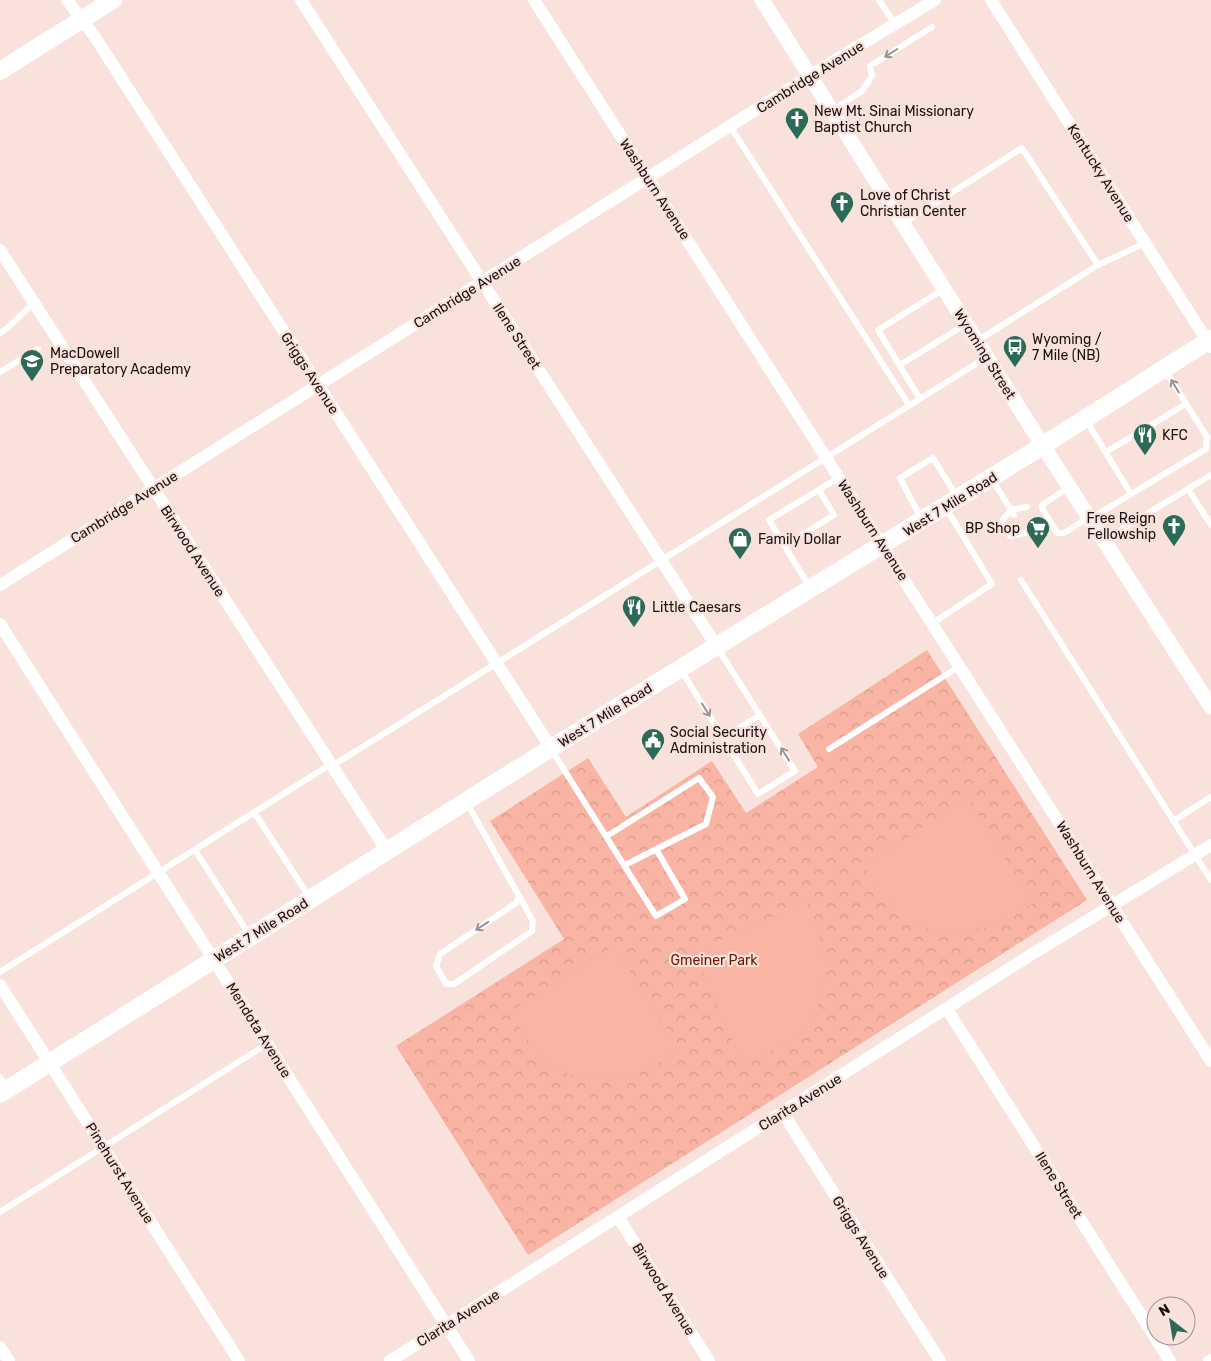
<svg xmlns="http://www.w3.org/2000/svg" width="1211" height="1361" viewBox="0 0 1211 1361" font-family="Rubik,sans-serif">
  <defs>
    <pattern id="park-crowns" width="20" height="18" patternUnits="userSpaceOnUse" patternTransform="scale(1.25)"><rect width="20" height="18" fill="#f9b4a3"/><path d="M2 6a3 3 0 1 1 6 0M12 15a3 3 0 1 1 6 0" fill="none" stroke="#d59a8b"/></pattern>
  </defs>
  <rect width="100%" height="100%" fill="#fae2dc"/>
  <path fill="url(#park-crowns)" d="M927 650 1087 900 528 1255 396 1046 564 939 490 821 588 758 626 817 712 761 746 813 818 767 798 734Z"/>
  <path fill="#f9b4a3" d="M968 799 1033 903 1006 920 971 931 938 932 905 920 882 894 863 865Z
    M807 902C823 939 834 977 813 1015 810 1020 807 1027 803 1031 786 1046 764 1055 743 1064L694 951Z
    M614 946 680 1050C645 1071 610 1089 569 1074 564 1072 556 1070 552 1067 534 1052 522 1031 509 1012Z"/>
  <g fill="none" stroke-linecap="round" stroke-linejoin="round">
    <path stroke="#fff" stroke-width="6" d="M879 0 895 24
      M833 110 862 91 872 76 870 66 932 27
      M730 126 909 405
      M904 223 1022 148 1098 265 977 341
      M1098 265 1145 243
      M0 333C13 325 22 313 34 303
      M900 365 966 324
      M0 372 38 349
      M920 399 878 330 944 289
      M1086 420 1131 494 1090 519
      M1106 452 1186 404
      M992 479 1014 515
      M1069 487 1042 505V508L1057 533H1064L1089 517
      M1188 489 1211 525
      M1131 494 1206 449 1207 437 1165 370
      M922 520 900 478 933 458 957 497
      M1001 522 1011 510 1027 507
      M1010 536 1025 533 1048 518
      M1104 540 1211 475
      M784 546 834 515 819 490
      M1021 580 1211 880
      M810 588 769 520 840 477
      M933 623 992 584 946 508
      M681 670 758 794 795 771 717 647
      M723 738 760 715
      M551 749 656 916 685 899 656 849
      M829 749 960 666
      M332 766 987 357
      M467 803 533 921 532 931 454 984H446L436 966 440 954 516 903 519 896
      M254 812 310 898
      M1173 821 1211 797
      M607 836 699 778 713 797 706 824 625 865
      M195 850 250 936
      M0 972 331 764
      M0 1077 8 1088
      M0 1212 267 1044"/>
    <path stroke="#fff" stroke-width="12" d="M67 0 95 37 551 748
      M301 0 717 647
      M534 0 1211 1061
      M991 0 1211 347
      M0 250 387 851
      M0 585 827 65 935 0
      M0 624 469 1361
      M0 985 239 1361
      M947 1009 1170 1361
      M783 1113 940 1361
      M618 1217 709 1361
      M0 1347 9 1361
      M390 1361 1029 956 1211 845
      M1209 1361 1211 1360"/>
    <path stroke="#fff" stroke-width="15" d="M762 0 1043 446 1211 707"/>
    <path stroke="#fff" stroke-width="18" d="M0 71 113 0
      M0 1094 551 748 1023 458 1211 339"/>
  </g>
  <defs><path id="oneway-shaft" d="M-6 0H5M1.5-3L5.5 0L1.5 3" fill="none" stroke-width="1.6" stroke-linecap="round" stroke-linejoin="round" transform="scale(1.25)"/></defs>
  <g stroke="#989493">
    <use href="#oneway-shaft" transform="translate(891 53) rotate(148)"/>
    <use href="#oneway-shaft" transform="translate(1175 386) rotate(-121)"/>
    <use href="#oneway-shaft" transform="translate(706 710) rotate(58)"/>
    <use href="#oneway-shaft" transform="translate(785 754) rotate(-122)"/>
    <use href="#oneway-shaft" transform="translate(482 926) rotate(146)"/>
  </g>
  <defs>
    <g id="church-pin" transform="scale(1.25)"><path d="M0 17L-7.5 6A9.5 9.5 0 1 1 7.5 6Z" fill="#2a6a57" stroke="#fae2dc"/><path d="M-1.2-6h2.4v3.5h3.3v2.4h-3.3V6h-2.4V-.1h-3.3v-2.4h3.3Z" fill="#fff"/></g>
    <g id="bus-pin" transform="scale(1.25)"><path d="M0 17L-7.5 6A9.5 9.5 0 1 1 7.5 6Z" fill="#2a6a57" stroke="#fae2dc"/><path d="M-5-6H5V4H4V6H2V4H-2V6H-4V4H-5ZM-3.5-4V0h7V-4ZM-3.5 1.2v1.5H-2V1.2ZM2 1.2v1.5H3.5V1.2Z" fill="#fff"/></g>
    <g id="school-pin" transform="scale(1.25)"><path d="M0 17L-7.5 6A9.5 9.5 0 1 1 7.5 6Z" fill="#2a6a57" stroke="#fae2dc"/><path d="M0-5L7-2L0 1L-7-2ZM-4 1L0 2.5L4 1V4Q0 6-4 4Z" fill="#fff"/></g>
    <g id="restaurant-pin" transform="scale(1.25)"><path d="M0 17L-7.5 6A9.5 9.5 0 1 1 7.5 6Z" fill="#2a6a57" stroke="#fae2dc"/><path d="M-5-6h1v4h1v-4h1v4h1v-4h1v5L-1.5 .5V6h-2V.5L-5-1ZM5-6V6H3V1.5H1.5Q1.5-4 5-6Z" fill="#fff"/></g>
    <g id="supermarket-pin" transform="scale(1.25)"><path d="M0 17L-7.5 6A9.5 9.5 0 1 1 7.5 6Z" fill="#2a6a57" stroke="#fae2dc"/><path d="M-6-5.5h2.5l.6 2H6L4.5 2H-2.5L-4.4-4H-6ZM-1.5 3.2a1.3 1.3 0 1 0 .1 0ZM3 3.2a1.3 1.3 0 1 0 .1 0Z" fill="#fff"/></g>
    <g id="shop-pin" transform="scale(1.25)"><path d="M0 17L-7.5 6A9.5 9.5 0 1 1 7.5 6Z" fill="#2a6a57" stroke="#fae2dc"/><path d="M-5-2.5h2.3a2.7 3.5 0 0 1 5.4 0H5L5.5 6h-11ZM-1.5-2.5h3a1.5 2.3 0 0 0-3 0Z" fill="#fff"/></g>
    <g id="civic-pin" transform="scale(1.25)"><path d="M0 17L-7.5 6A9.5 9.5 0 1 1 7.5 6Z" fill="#2a6a57" stroke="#fae2dc"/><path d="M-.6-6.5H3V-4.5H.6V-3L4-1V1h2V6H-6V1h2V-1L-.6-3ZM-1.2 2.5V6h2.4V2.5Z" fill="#fff"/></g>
  </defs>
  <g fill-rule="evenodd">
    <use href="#church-pin" x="797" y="119"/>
    <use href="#church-pin" x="842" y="203"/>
    <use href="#bus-pin" x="1015" y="347"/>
    <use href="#school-pin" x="32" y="361"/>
    <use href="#restaurant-pin" x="1145" y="435"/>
    <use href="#church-pin" x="1174" y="526"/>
    <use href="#supermarket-pin" x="1038" y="528"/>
    <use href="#shop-pin" x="740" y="539"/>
    <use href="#restaurant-pin" x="634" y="607"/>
    <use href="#civic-pin" x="653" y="740"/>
  </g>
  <g text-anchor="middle" stroke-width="4.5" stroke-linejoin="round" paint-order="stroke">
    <g font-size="14" fill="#19110f" stroke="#fae2dc">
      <text transform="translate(810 77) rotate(-32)" y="5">Cambridge Avenue</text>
      <text transform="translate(1101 173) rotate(58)" y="5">Kentucky Avenue</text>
      <text transform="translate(655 189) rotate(57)" y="5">Washburn Avenue</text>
      <text transform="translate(467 292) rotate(-32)" y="5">Cambridge Avenue</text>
      <text transform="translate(517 336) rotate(57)" y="5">Ilene Street</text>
      <text transform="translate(985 354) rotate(58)" y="5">Wyoming Street</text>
      <text transform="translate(310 373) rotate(57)" y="5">Griggs Avenue</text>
      <text transform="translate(950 504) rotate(-32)" y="5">West 7 Mile Road</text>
      <text transform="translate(124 507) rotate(-32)" y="5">Cambridge Avenue</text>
      <text transform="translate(873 530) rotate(57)" y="5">Washburn Avenue</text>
      <text transform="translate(193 551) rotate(57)" y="5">Birwood Avenue</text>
      <text transform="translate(605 715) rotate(-32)" y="5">West 7 Mile Road</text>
      <text transform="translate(1091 872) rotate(58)" y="5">Washburn Avenue</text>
      <text transform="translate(261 930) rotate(-32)" y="5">West 7 Mile Road</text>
      <text transform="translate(259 1030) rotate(58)" y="5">Mendota Avenue</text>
      <text transform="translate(800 1102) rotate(-32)" y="5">Clarita Avenue</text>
      <text transform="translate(120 1173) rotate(58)" y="5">Pinehurst Avenue</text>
      <text transform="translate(1059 1185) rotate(58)" y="5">Ilene Street</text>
      <text transform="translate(861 1237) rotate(58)" y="5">Griggs Avenue</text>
      <text transform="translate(664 1289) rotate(58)" y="5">Birwood Avenue</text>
      <text transform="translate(458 1318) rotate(-32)" y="5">Clarita Avenue</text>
    </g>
    <g font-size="14" fill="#19110f" stroke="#fae2dc" text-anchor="start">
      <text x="814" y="116">New Mt. Sinai Missionary<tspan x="814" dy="16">Baptist Church</tspan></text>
      <text x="860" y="200">Love of Christ<tspan x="860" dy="16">Christian Center</tspan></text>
      <text x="1032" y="344">Wyoming /<tspan x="1032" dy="16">7 Mile (NB)</tspan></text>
      <text x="50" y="358">MacDowell<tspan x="50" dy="16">Preparatory Academy</tspan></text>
      <text x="1162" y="440">KFC</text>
      <text x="1156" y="523" text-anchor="end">Free Reign<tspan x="1156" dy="16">Fellowship</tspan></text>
      <text x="1020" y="533" text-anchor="end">BP Shop</text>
      <text x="758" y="544">Family Dollar</text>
      <text x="652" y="612">Little Caesars</text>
      <text x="670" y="737">Social Security<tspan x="670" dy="16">Administration</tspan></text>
    </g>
    <g font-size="14" fill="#6f1500" stroke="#fae2dc">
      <text x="714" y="965">Gmeiner Park</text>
    </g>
  </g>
  <g transform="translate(1171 1321) rotate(329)"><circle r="24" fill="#fae2dc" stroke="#a08e8a"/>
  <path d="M0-4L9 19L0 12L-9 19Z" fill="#2a6a57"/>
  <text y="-8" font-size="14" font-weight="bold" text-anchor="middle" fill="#19110f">N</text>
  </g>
</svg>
